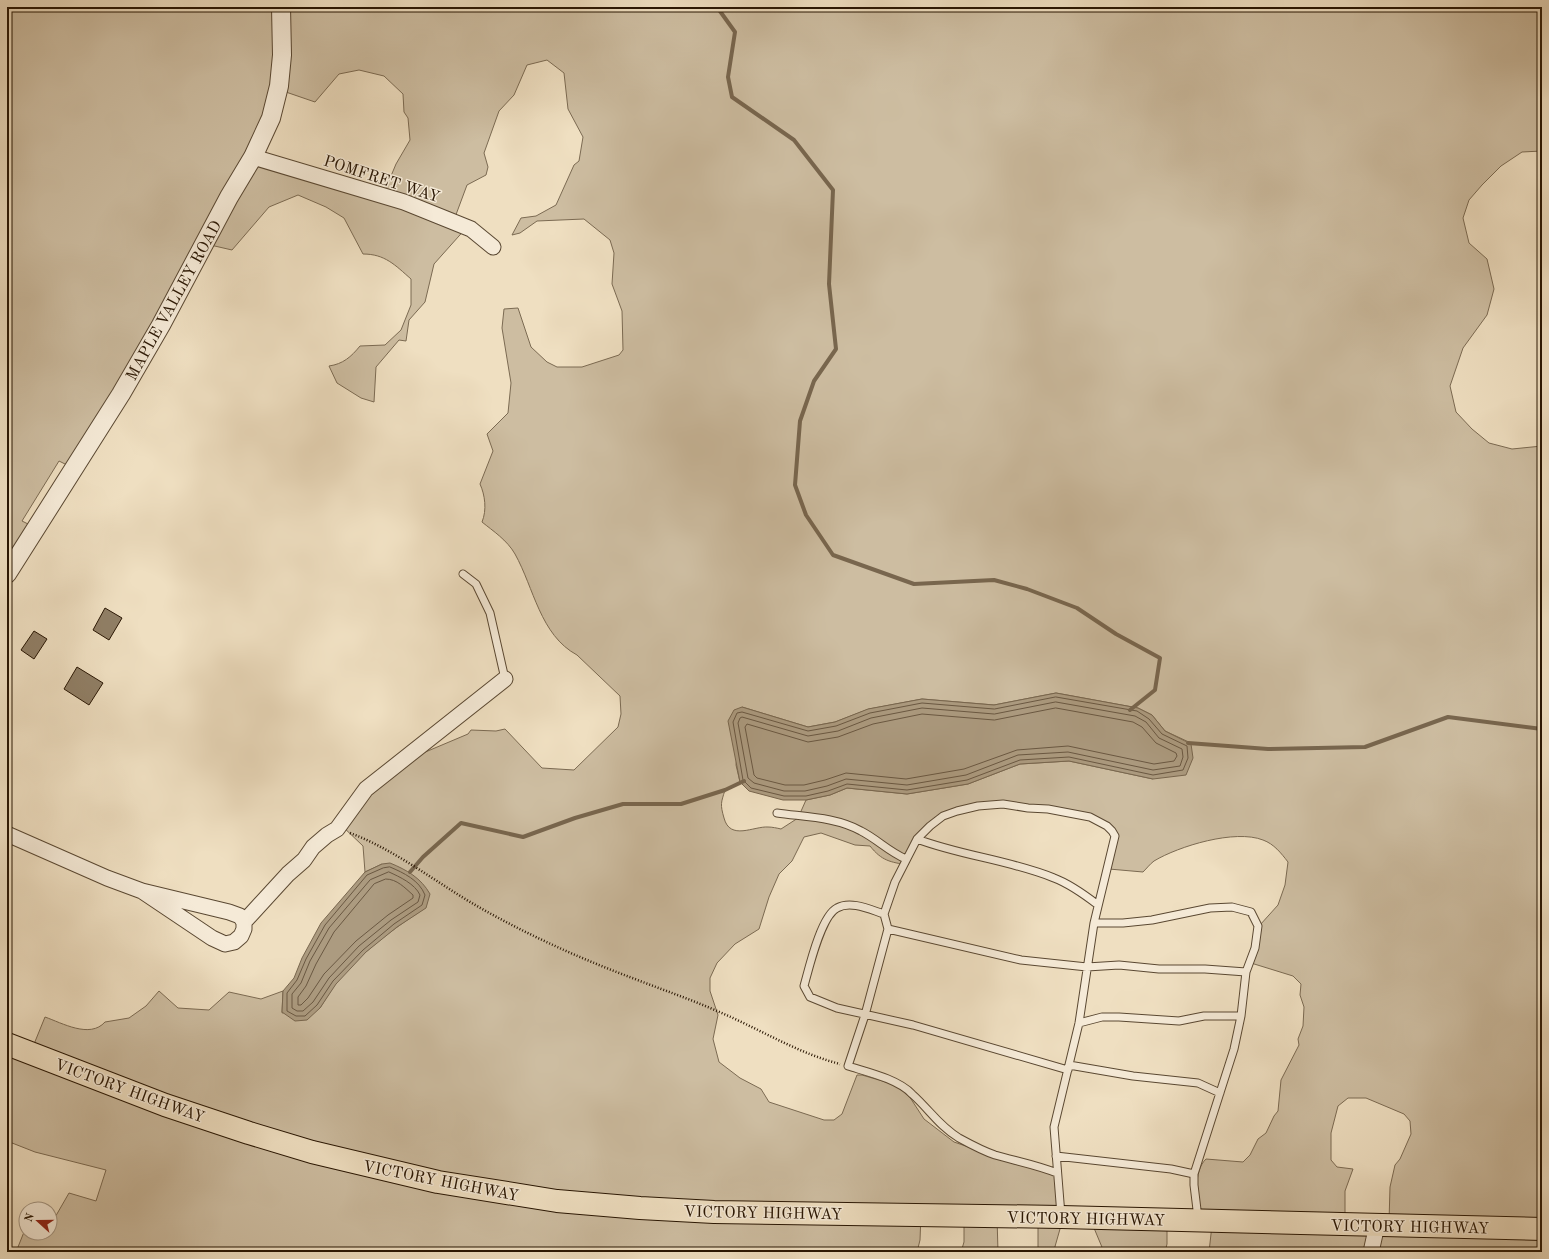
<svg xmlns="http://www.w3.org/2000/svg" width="1549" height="1259" viewBox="0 0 1549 1259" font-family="'Old Standard TT',serif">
  <rect width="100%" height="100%" fill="#efdfc1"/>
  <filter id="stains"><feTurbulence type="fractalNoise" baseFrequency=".005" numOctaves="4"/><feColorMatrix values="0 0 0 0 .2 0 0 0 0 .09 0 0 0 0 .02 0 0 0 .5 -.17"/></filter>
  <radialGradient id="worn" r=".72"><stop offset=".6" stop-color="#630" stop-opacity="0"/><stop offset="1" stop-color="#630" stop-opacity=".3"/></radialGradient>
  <path fill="#cdbda1" stroke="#7b6a52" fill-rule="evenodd" d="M7 7H1542V151L1522 152 1501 166 1482 185 1469 200 1463 218 1469 243 1487 259 1494 289 1487 315 1463 348 1450 386 1456 412 1472 429 1489 443 1512 449 1542 446V1252H1209L1212 1225 1198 1217C1197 1200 1193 1171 1206 1159L1243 1162 1250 1155 1258 1139 1266 1133 1274 1116 1278 1111 1281 1080 1299 1045 1298 1039 1303 1026 1304 1007 1300 995 1301 984 1293 976 1251 963 1260 925 1278 905 1285 885 1288 862C1281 853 1274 844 1263 840 1235 829 1179 846 1154 861 1150 864 1147 868 1143 872L1109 869 1113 830 1097 821 999 803 944 814 920 835 908 865C890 862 882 861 870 846L855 845 821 833 804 837 792 861 779 874 769 897 759 929 735 944 717 963 710 978V991L718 1015 713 1039 719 1062 740 1078 761 1089 769 1102 824 1120H834L842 1114 857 1075H862L899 1086 911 1099 924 1119 954 1142 1006 1160 1055 1172 1064 1215 1054 1250 1051 1252H1038V1215L997 1217 998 1252H961L964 1242V1215L921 1214 920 1240 917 1252 900 1250 887 1252H16L26 1227V1233H38L44 1236 46 1233H50V1226L69 1193 96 1201 106 1170 35 1152 7 1141V1040L32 1049 45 1017C62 1023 90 1039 105 1022L129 1018 146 1006 159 991 178 1008 209 1010 229 992 261 999 283 991 282 1013 320 1008C325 1000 330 992 335 984 360 953 393 929 425 908L382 864 365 872 363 846 340 824 354 801 423 753 468 734 471 730 496 731 505 729 542 768 574 770 618 727 621 714 620 696 577 655C540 635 534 588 515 554 507 540 493 531 482 522 487 510 485 495 480 484L493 451 487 434 508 413 511 383 502 328 504 309 518 308 531 347 547 362 557 367H582L619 355 623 350 622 311 612 284 614 253 610 240 584 219 537 221 520 233 512 235 521 218 536 216 556 205 574 165 579 161 583 137 568 109 564 73 547 60 527 65 514 95 499 111 484 153 488 167 486 175 467 185 454 220 467 227 434 264 425 302 409 320 406 341 399 340 376 367 374 402 361 398 337 383 329 366C343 364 351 357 360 346L385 345 401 330 411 305V279C395 265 385 254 363 254L344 218 326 207 298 195 269 207 232 250 206 244 71 467 59 461 22 521 34 527 7 572ZM359 70 384 76 403 94 404 112 408 118 410 140 396 164 383 195 254 155 280 90 315 102 339 74ZM1056 693 1138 708 1152 715 1165 731 1191 743 1153 779 1069 761 1020 764 968 784 907 794 847 788 830 795 806 800 798 818 781 829C777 828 772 827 768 827 754 826 730 841 724 818 720 804 721 803 725 790L740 782 736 765 742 707 808 727 835 722 869 709 922 699 994 705ZM1348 1098H1366L1404 1114 1410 1121 1411 1134 1400 1159 1395 1165 1390 1187 1389 1222 1345 1216V1191L1353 1169 1337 1167 1331 1160V1133L1338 1106Z
    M1089 1216 1167 1223V1244L1165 1252H1104Z"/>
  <path fill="#ac9b80" stroke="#78664e" d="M1056 693 1138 708 1152 715 1165 731 1191 744 1193 758 1186 775 1153 779 1069 761 1020 764 968 784 907 794 847 788 830 795 806 800H783L749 791 740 782 728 721 734 710 742 707 808 727 835 722 868 709 922 699 994 705Z
    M390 863C407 870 421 878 430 894L426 908 397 927 366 952 336 984 320 1008 307 1020 295 1021 282 1012 283 991 294 978 302 958 321 923 365 872 382 864Z"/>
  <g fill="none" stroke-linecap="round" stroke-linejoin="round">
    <path stroke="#6a5842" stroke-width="1" d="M1056 697 1137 711 1149 719 1162 734 1187 746 1188 758 1183 770 1153 775 1069 757 1020 760 967 780 907 790 847 784 828 791 806 796H784L751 788 743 780 733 722 737 713 742 712 808 731 836 726 870 713 922 703 994 709Z
      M1056 702 1135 716 1146 722 1159 738 1182 749 1183 757 1180 766 1153 770 1068 752 1018 755 966 775 907 785 846 779 827 786 805 791H784L754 783 748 778 738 723 740 718 742 717 808 736 838 731 871 718 922 708 994 714Z
      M1056 708 1133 722 1142 727 1156 743 1176 753 1177 756 1174 761 1154 764 1068 746 1017 750 964 769 906 779 846 773 825 780 804 785H785L757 778 754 775 745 727 747 724 808 742 838 737 873 724 922 714 994 720Z
      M390 867C404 873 419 880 425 895L422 905 394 924 363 950 333 981 317 1005 305 1016H296L287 1011V993L297 980 306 959 325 925 367 875 383 868Z
      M389 872C400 877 415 884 420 895L418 902 391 920 359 946 329 978 313 1002 303 1011H297L292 1008V994L301 983 310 961 329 928 370 880Z
      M386 879C397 879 405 888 413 895V898L388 915 356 941 324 974 308 998 301 1005H298V997L306 986 316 964 334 932 374 884Z"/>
    <path stroke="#78664e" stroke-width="4" d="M717 7 735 32 728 77 732 97 794 140 833 190 829 284 836 349 814 381 800 421 795 485 806 515 833 555 914 584 994 580 1027 589 1077 608 1116 634 1160 658 1155 690 1130 710
      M1188 743 1268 749 1365 747 1448 717 1542 729
      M410 872 423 857 461 823 523 837 575 818 623 804H681L725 790 744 781"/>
  </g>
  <path fill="#907f66" stroke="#291603" d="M105 608 122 618 109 640 93 630Z
    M34 631 47 639 34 659 21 650Z
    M77 667 103 683 89 705 64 689Z"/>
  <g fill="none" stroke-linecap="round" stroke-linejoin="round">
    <g stroke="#5a4832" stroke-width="9">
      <path id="service" d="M463 574 476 584 490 613 505 679
        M777 813C805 817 836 817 861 831 877 839 889 852 906 859
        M917 839C962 856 1010 860 1054 878 1070 884 1085 895 1098 905
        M884 914C871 910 851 900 837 908 821 916 809 968 804 986L810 997 837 1008 913 1025 1068 1070
        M888 929 1021 960 1087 967 1119 965 1159 969H1205L1246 972
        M1079 1023 1102 1017H1119L1179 1021 1204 1016H1241
        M1069 1065 1133 1076 1198 1083 1220 1093
        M1056 1156 1171 1169 1194 1174
        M1057 1173C1037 1165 1016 1161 995 1155 983 1151 970 1144 959 1138 939 1126 929 1109 912 1094 898 1079 867 1072 848 1066L865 1015 888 929 884 914 895 882 917 839 930 826 943 816 957 811 978 806 1003 804 1028 808 1048 809 1090 817 1107 826 1112 831 1115 836 1094 923H1123L1152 920 1210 908 1232 907 1251 912 1258 926 1255 948 1246 972 1241 1016 1234 1049 1194 1174V1185L1198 1218
        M1061 1215 1054 1127 1079 1023 1094 923"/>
    </g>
    <g stroke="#5a4832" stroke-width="17">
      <path id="minor" d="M253 157 404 202 471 229 493 247
        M7 834 107 878 142 891 212 938 225 944 234 942 241 936 244 929V922
        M142 891 229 912 240 916 244 922 288 874 304 860 313 847 327 835 337 829 366 789 505 679
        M1371 1252 1377 1225"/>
    </g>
    <g stroke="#5a4832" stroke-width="20">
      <path id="tertiary" d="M7 574 121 394 161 325 229 197 253 157 271 118 279 86 282 55 281 7"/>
    </g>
    <g stroke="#291603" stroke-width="24">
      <path id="primary" d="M7 1044 165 1105 249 1133 312 1152 438 1182 557 1201 640 1208 714 1212 1061 1217 1542 1229"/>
    </g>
    <path stroke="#291603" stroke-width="2.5" stroke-dasharray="1 2" stroke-linecap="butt" d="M350 833C398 851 439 885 484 910 532 937 584 960 635 979 663 990 690 999 717 1011 758 1028 797 1053 840 1064"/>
    <use href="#service" stroke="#f5ead7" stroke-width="7"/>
    <use href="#minor" stroke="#f5ead7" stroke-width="15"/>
    <use href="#tertiary" stroke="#f5ead7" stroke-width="18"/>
    <use href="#primary" stroke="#efdfc1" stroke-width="22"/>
  </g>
  <g text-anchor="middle" stroke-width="3" stroke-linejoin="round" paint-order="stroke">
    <g font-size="16" fill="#291603" stroke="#f5ead7">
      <text transform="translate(382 178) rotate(18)" y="6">POMFRET WAY</text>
      <text transform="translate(173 300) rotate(-61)" y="6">MAPLE VALLEY ROAD</text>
      <text transform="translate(130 1090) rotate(20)" y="6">VICTORY HIGHWAY</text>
      <text transform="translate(441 1180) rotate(11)" y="6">VICTORY HIGHWAY</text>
      <text transform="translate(763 1212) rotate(1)" y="6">VICTORY HIGHWAY</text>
      <text transform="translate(1086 1218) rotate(1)" y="6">VICTORY HIGHWAY</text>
      <text transform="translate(1410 1226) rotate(1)" y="6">VICTORY HIGHWAY</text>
    </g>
  </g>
  <rect width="1549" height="1259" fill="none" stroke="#efdfc1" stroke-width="24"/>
  <rect x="8" y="8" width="1533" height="1243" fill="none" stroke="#291603" stroke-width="2"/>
  <rect x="12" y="12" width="1525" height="1235" fill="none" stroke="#291603"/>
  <g transform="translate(38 1221) rotate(291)"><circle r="19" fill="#f5ead7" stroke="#a39582"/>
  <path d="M0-3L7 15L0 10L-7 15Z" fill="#8f2418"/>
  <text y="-6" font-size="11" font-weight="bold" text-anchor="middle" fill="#291603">N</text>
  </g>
  <rect width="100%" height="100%" filter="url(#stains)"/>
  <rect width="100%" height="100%" fill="url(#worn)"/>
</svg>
